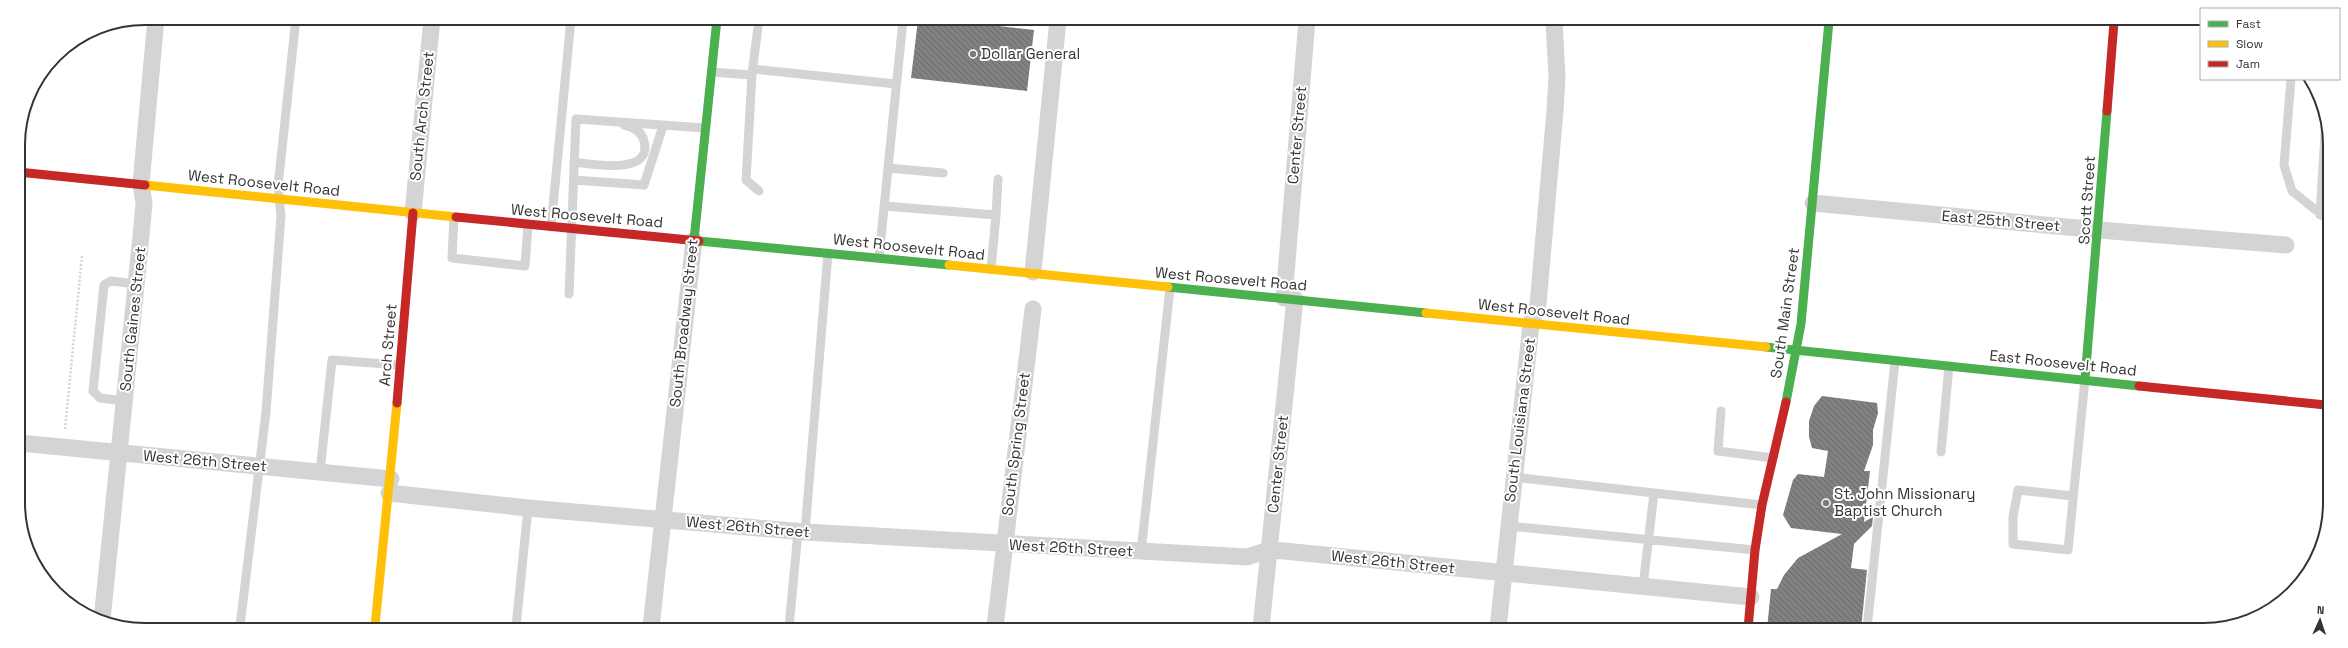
<svg xmlns="http://www.w3.org/2000/svg" width="2348" height="648" viewBox="0 0 2348 648" font-family="'Space Grotesk',sans-serif">
  <defs>
    <pattern id="building-back-hatch" width="6" height="6" patternUnits="userSpaceOnUse"><rect width="6" height="6" fill="#818181"/><path d="M-1 5l2 2M0 0l6 6M5-1l2 2" fill="none" stroke="#6a6a6a"/></pattern>
  </defs>
  <rect width="100%" height="100%" fill="#fff"/>
  <path fill="url(#building-back-hatch)" d="M918 20H947L1034 30 1027 91 911 78Z
    M1822 396 1877 403 1878 413 1873 430V445L1864 471H1870L1864 522 1873 517 1872 526 1854 544 1851 568 1867 570 1861 629H1767L1771 589H1777L1784 575 1798 558 1842 534 1791 528 1783 515 1793 480 1798 474 1824 477 1828 451 1812 448 1809 437V421L1814 406Z"/>
  <g fill="none" stroke-linecap="round" stroke-linejoin="round">
    <path stroke="#d3d3d3" stroke-width="2.5" stroke-dasharray="2 2" stroke-linecap="butt" d="M65 429 82 256"/>
    <path stroke="#d4d4d4" stroke-width="9" d="M753 69 896 84
      M711 72 752 75 746 180 759 191
      M752 74 759 19
      M2291 79 2284 165 2292 191 2327 219
      M574 162C592 164 653 176 644 141 642 132 633 127 624 125
      M888 168 943 173
      M574 180 644 185 663 126
      M884 206 996 215 991 269
      M996 215 998 179
      M2320 215 2326 118
      M454 217 452 258 525 266 528 225
      M551 227 571 19
      M879 257 903 20
      M569 294 576 119 705 128
      M124 401 100 398 93 391 104 285 111 281 136 284
      M1721 411 1718 451 1773 458
      M1941 452 1949 366
      M320 472 332 360 400 365
      M1513 477 1654 493
      M2073 496 2018 490 2013 517V544L2068 550 2085 379
      M1508 526 1755 550
      M805 532 828 253
      M1141 552 1170 288
      M1643 586 1654 493 1762 505
      M240 626 266 412 281 216 278 186 296 18
      M516 627 528 508
      M789 627 798 532
      M1867 629 1895 361"/>
    <path stroke="#d4d4d4" stroke-width="17" d="M1813 203 2099 230 2286 245
      M413 213 432 19
      M1033 272 1058 20
      M1284 298 1307 20
      M20 443 391 479
      M389 493 528 508 805 532 1247 557 1269 550 1284 551 1751 597
      M102 620 141 236 144 203 141 184 156 18
      M651 627 694 240
      M995 627 1033 309
      M1261 628 1295 299
      M1498 628 1529 343 1531 324 1538 304 1555 111 1557 77 1554 21"/>
    <path stroke="#4caf50" stroke-width="9" d="M694 240 717 19
      M699 241 949 265
      M1168 287 1426 313
      M1766 347 2139 386
      M2085 379 2107 111
      M1786 402 1801 324 1829 21"/>
    <path stroke="#ffc107" stroke-width="9" d="M145 185 456 217
      M949 265 1168 287
      M1426 313 1766 347
      M375 626 397 403"/>
    <path stroke="#c62828" stroke-width="9" d="M2107 111 2114 22
      M18 172 145 185
      M456 217 699 241
      M2139 386 2326 405
      M397 403 413 213
      M1748 629 1755 550 1762 505 1786 402"/>
  </g>
  <g fill="#7a7a7a" stroke="#fff" stroke-width="1.5">
    <circle cx="973" cy="54" r="4"/>
    <circle cx="1826" cy="503" r="4"/>
  </g>
  <g text-anchor="middle" stroke-width="4" stroke-linejoin="round" paint-order="stroke">
    <g font-size="15" fill="#333" stroke="#fff" text-anchor="start">
      <text x="981" y="59">Dollar General</text>
      <text x="1834" y="499">St. John Missionary<tspan x="1834" dy="17">Baptist Church</tspan></text>
    </g>
    <g font-size="15" fill="#333" stroke="#fff">
      <text transform="translate(422 116) rotate(-84)" y="5">South Arch Street</text>
      <text transform="translate(1297 135) rotate(-85)" y="5">Center Street</text>
      <text transform="translate(264 183) rotate(6)" y="5">West Roosevelt Road</text>
      <text transform="translate(2087 200) rotate(-86)" y="5">Scott Street</text>
      <text transform="translate(587 216) rotate(5)" y="5">West Roosevelt Road</text>
      <text transform="translate(2001 221) rotate(5)" y="5">East 25th Street</text>
      <text transform="translate(909 247) rotate(6)" y="5">West Roosevelt Road</text>
      <text transform="translate(1231 279) rotate(5)" y="5">West Roosevelt Road</text>
      <text transform="translate(1554 312) rotate(6)" y="5">West Roosevelt Road</text>
      <text transform="translate(1785 313) rotate(-82)" y="5">South Main Street</text>
      <text transform="translate(133 319) rotate(-84)" y="5">South Gaines Street</text>
      <text transform="translate(684 323) rotate(-84)" y="5">South Broadway Street</text>
      <text transform="translate(388 345) rotate(-85)" y="5">Arch Street</text>
      <text transform="translate(2063 363) rotate(6)" y="5">East Roosevelt Road</text>
      <text transform="translate(1520 420) rotate(-83)" y="5">South Louisiana Street</text>
      <text transform="translate(1016 444) rotate(-83)" y="5">South Spring Street</text>
      <text transform="translate(205 461) rotate(5)" y="5">West 26th Street</text>
      <text transform="translate(1278 464) rotate(-84)" y="5">Center Street</text>
      <text transform="translate(748 527) rotate(5)" y="5">West 26th Street</text>
      <text transform="translate(1071 548) rotate(3)" y="5">West 26th Street</text>
      <text transform="translate(1393 562) rotate(6)" y="5">West 26th Street</text>
    </g>
  </g>
  <path d="M0 0H2348V648H0ZM145 25H2203A120 120 0 0 1 2323 145V503A120 120 0 0 1 2203 623H145A120 120 0 0 1 25 503V145A120 120 0 0 1 145 25Z" fill="#fff" fill-rule="evenodd"/>
  <path fill="none" stroke="#333" stroke-width="2" d="M145 25H2203A120 120 0 0 1 2323 145V503A120 120 0 0 1 2203 623H145A120 120 0 0 1 25 503V145A120 120 0 0 1 145 25Z"/>
  <rect x="2200" y="8" width="140" height="72" fill="#ffffff" stroke="#adadad"/>
  <rect x="2208" y="21" width="20" height="6" fill="#4caf50" stroke="#adadad"/>
  <text x="2236" y="28" font-size="12" fill="#333333">Fast</text>
  <rect x="2208" y="41" width="20" height="6" fill="#ffc107" stroke="#adadad"/>
  <text x="2236" y="48" font-size="12" fill="#333333">Slow</text>
  <rect x="2208" y="61" width="20" height="6" fill="#c62828" stroke="#adadad"/>
  <text x="2236" y="68" font-size="12" fill="#333333">Jam</text>
  <g transform="translate(2320 620) rotate(3)" stroke="#ffffff" stroke-width="3" paint-order="stroke">
  <path d="M0-3L7 15L0 10L-7 15Z" fill="#333333"/>
  <text y="-6" font-size="11" font-weight="bold" text-anchor="middle" fill="#333333">N</text>
  </g>
</svg>
